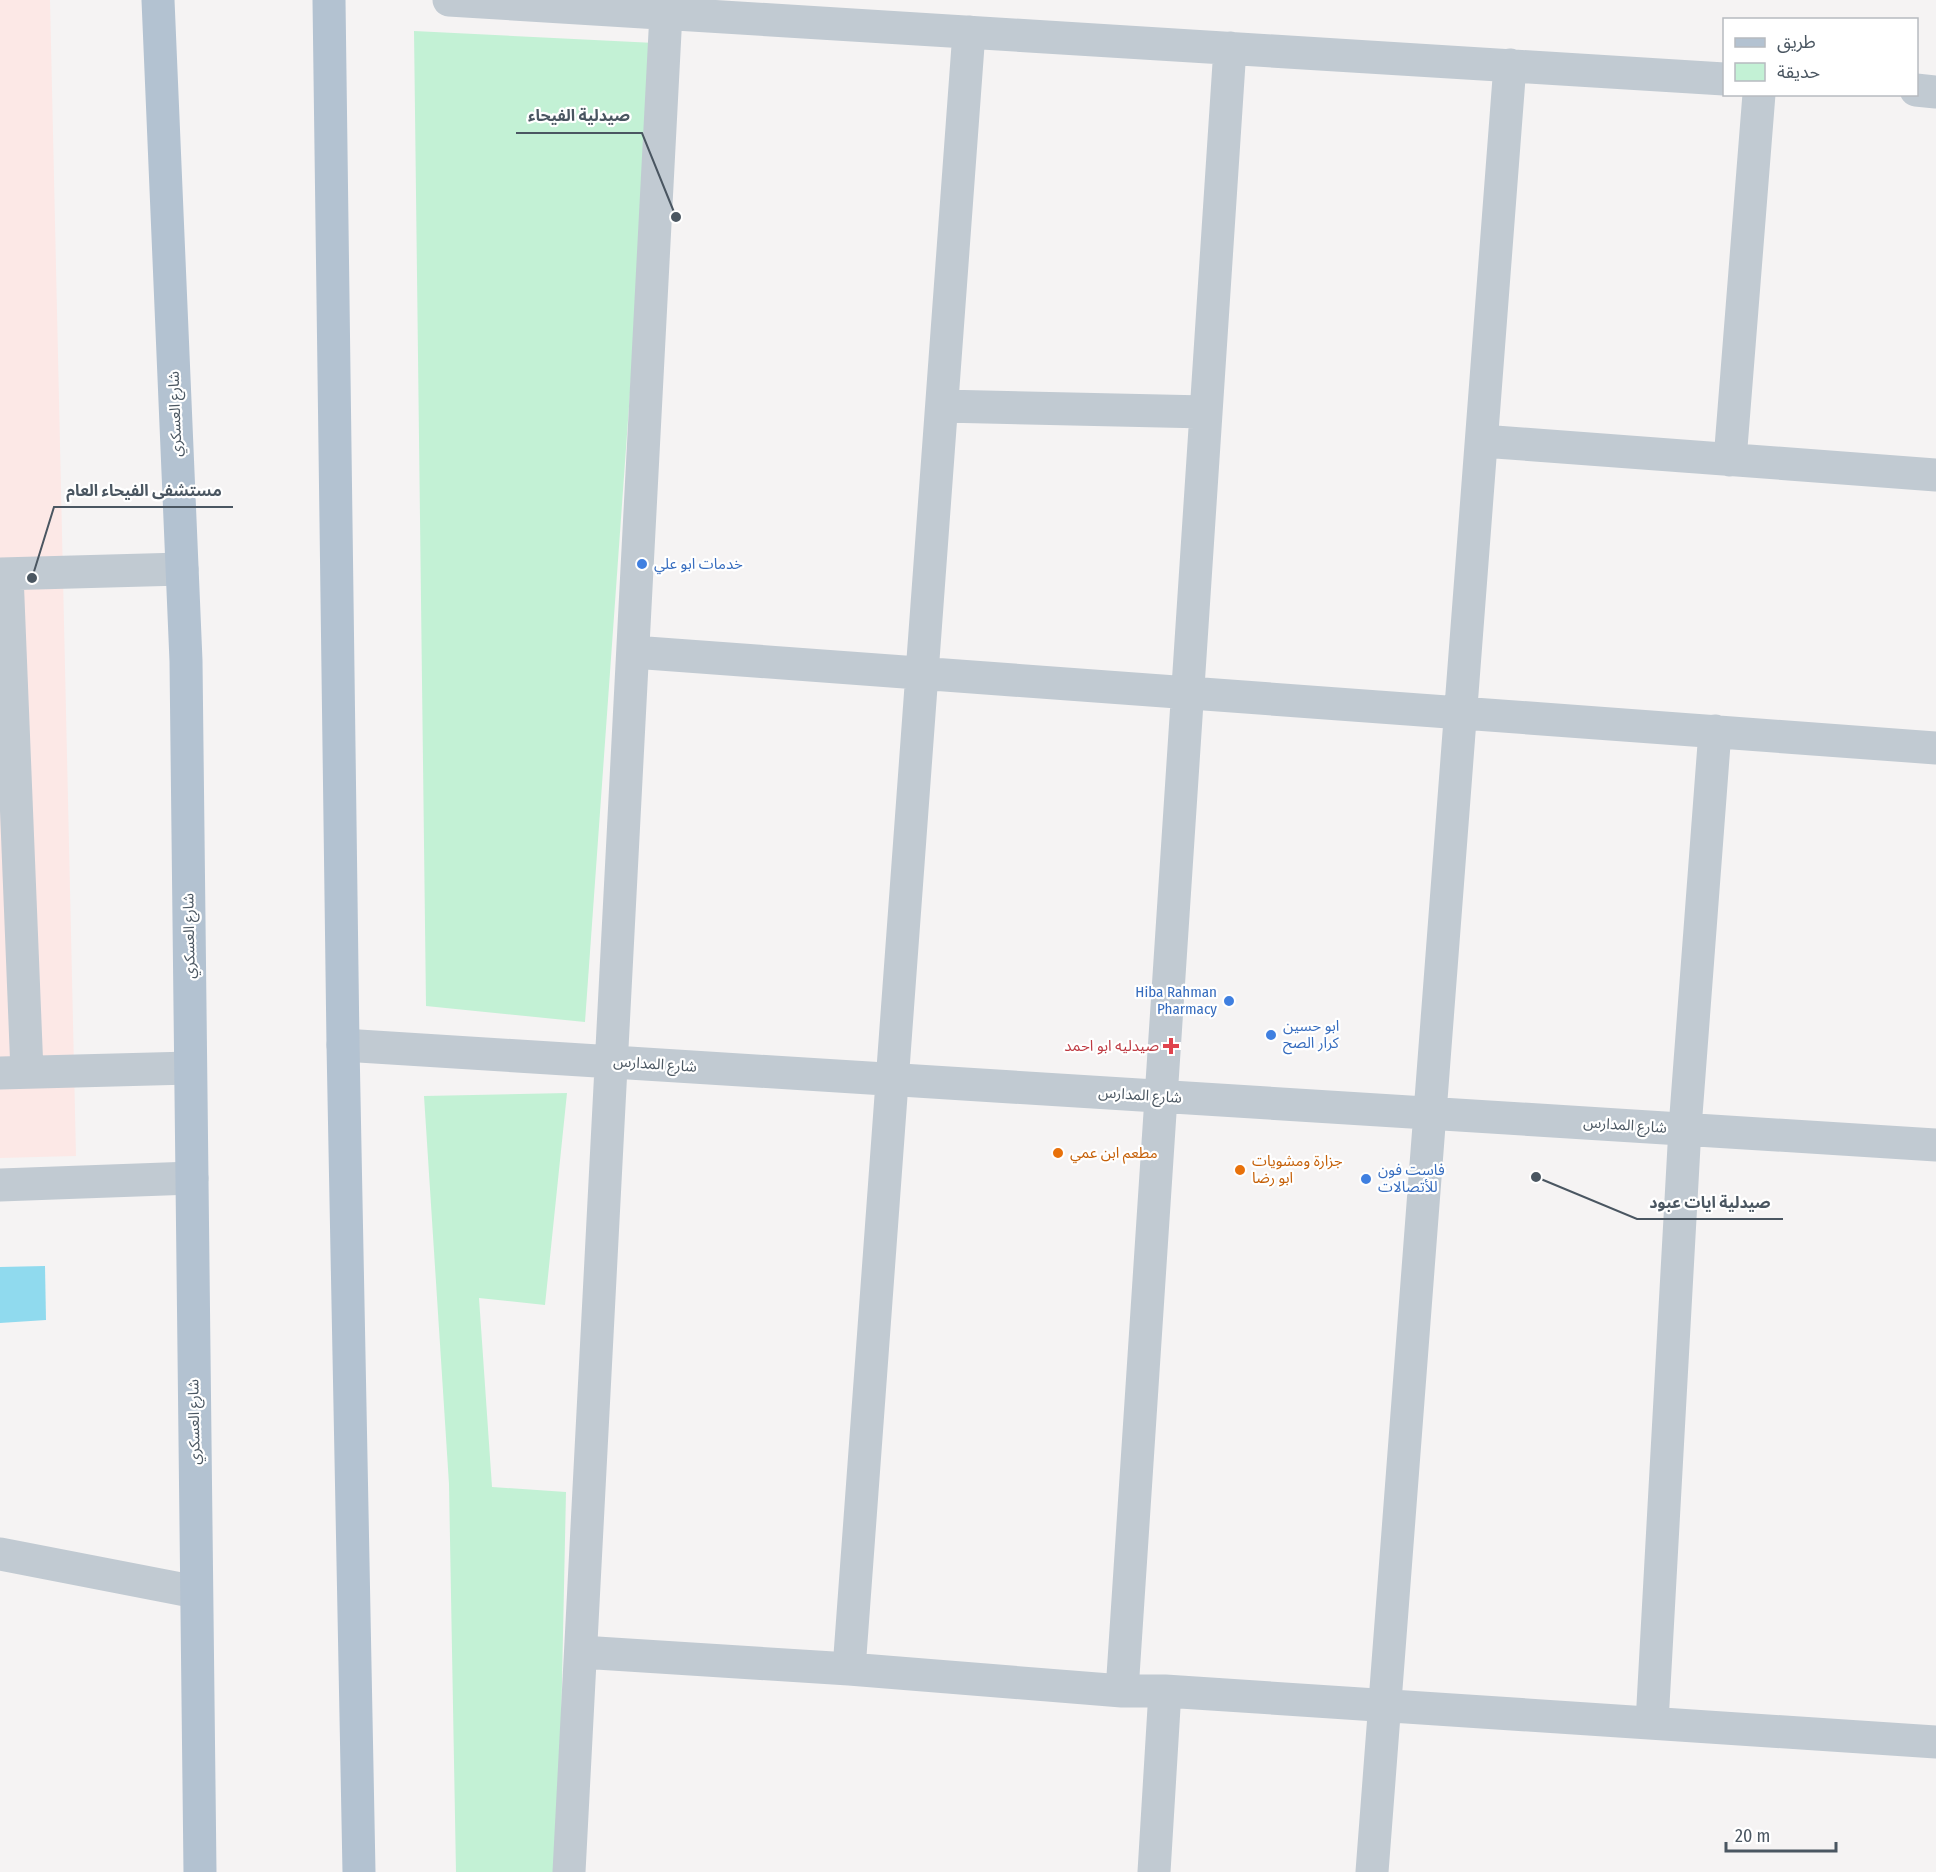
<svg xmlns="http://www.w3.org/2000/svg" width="1936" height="1872" viewBox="0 0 1936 1872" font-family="'Fira Sans Condensed','Noto Sans Arabic',sans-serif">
  <rect width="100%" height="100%" fill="#f5f3f3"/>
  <path fill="#fce8e6" d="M0 0H50L76 1156 0 1158Z"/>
  <path fill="#c3f1d5" d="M414 31 655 43 585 1022 426 1006Z
    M567 1093 545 1305 479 1298 492 1487 566 1492 558 1872H456L449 1484 424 1096Z"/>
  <path fill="#90daee" d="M45 1266 46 1320 0 1323V1267Z"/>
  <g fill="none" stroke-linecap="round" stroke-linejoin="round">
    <path stroke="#c1cad2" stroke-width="33" d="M449 0 1724 79
      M1916 90 1936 92
      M942 406 1206 412
      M1482 441 1936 475
      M1730 460 1759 94
      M0 574 182 569
      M7 574 27 1072
      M633 652 1936 748
      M343 1045 1936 1145
      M0 1073 190 1068
      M0 1185 192 1178
      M0 1554 196 1592
      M581 1652 849 1669 1122 1691H1165L1936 1742
      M849 1669 969 32
      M1122 1691 1230 48
      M1652 1723 1685 1128 1715 731
      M569 1872 666 13
      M1154 1872 1165 1691
      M1372 1872 1510 65"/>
    <path stroke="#b3c2d1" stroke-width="33" d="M158 0 186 661 200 1872
      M329 0 343 1045 359 1872"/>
  </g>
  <g fill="#3f7fe0" stroke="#fff" stroke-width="2">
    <circle cx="642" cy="564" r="6"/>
    <circle cx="1229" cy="1001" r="6"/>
    <circle cx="1271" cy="1035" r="6"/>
    <circle cx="1366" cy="1179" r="6"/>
  </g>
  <path fill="#e0444e" stroke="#fff" stroke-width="2" d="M1168 1037h6v6h6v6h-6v6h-6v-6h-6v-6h6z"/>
  <g fill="#e8710a" stroke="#fff" stroke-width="2">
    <circle cx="1058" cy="1153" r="6"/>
    <circle cx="1240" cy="1170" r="6"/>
  </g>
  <g text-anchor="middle" stroke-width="4.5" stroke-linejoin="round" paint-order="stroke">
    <g font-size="15" fill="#4a5661" stroke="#fff">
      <text transform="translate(175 414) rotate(-92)" y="5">شارع العسكري</text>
      <text transform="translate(189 936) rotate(-91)" y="5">شارع العسكري</text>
      <text transform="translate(655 1064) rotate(4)" y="5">شارع المدارس</text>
      <text transform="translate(1140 1095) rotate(4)" y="5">شارع المدارس</text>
      <text transform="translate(1625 1125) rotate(4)" y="5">شارع المدارس</text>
      <text transform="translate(194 1422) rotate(-91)" y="5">شارع العسكري</text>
    </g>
    <g font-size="15" fill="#366cbe" stroke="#fff" text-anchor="start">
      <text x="654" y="569">خدمات ابو علي</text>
      <text x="1217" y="997" text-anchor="end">Hiba Rahman<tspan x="1217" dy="17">Pharmacy</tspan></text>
      <text x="1283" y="1031">ابو حسين<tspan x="1283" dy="17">كرار الصح</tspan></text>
      <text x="1378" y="1175">فاست فون<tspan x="1378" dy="17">للأتصالات</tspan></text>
    </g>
    <g font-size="15" fill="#be3a42" stroke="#fff" text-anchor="end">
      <text x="1159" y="1051">صيدليه ابو احمد</text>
    </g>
    <g font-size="15" fill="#c56008" stroke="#fff" text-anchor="start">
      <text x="1070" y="1158">مطعم ابن عمي</text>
      <text x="1252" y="1166">جزارة ومشويات<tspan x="1252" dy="17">ابو رضا</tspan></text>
    </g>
  </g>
  <path fill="none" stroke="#4a5661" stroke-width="2" d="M676 217L642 133H516M32 578L54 507H233M1536 1177L1637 1219H1783"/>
  <g fill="#4a5661" stroke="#fff" stroke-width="2">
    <circle cx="676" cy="217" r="6"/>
    <circle cx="32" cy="578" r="6"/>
    <circle cx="1536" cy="1177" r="6"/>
  </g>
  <g font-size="16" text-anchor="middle" font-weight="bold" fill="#4a5661" stroke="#fff" stroke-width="4.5" stroke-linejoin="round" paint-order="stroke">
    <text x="579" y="121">صيدلية الفيحاء</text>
    <text x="144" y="496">مستشفى الفيحاء العام</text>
    <text x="1710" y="1208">صيدلية ايات عبود</text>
  </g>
  <rect x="1723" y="18" width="195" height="78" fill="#ffffff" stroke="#b7bbc0" stroke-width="1.5"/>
  <rect x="1735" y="38" width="30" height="9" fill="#b3c2d1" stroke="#b7bbc0" stroke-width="1.5"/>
  <text x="1777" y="48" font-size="18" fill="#4a5661">طريق</text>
  <rect x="1735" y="63" width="30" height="18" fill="#c3f1d5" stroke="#b7bbc0" stroke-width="1.5"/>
  <text x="1777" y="78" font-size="18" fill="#4a5661">حديقة</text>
  <path d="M1726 1842v9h110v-9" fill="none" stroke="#4a5661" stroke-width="3"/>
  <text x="1735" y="1842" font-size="18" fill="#4a5661" stroke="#ffffff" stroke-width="4.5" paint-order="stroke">20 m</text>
</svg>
